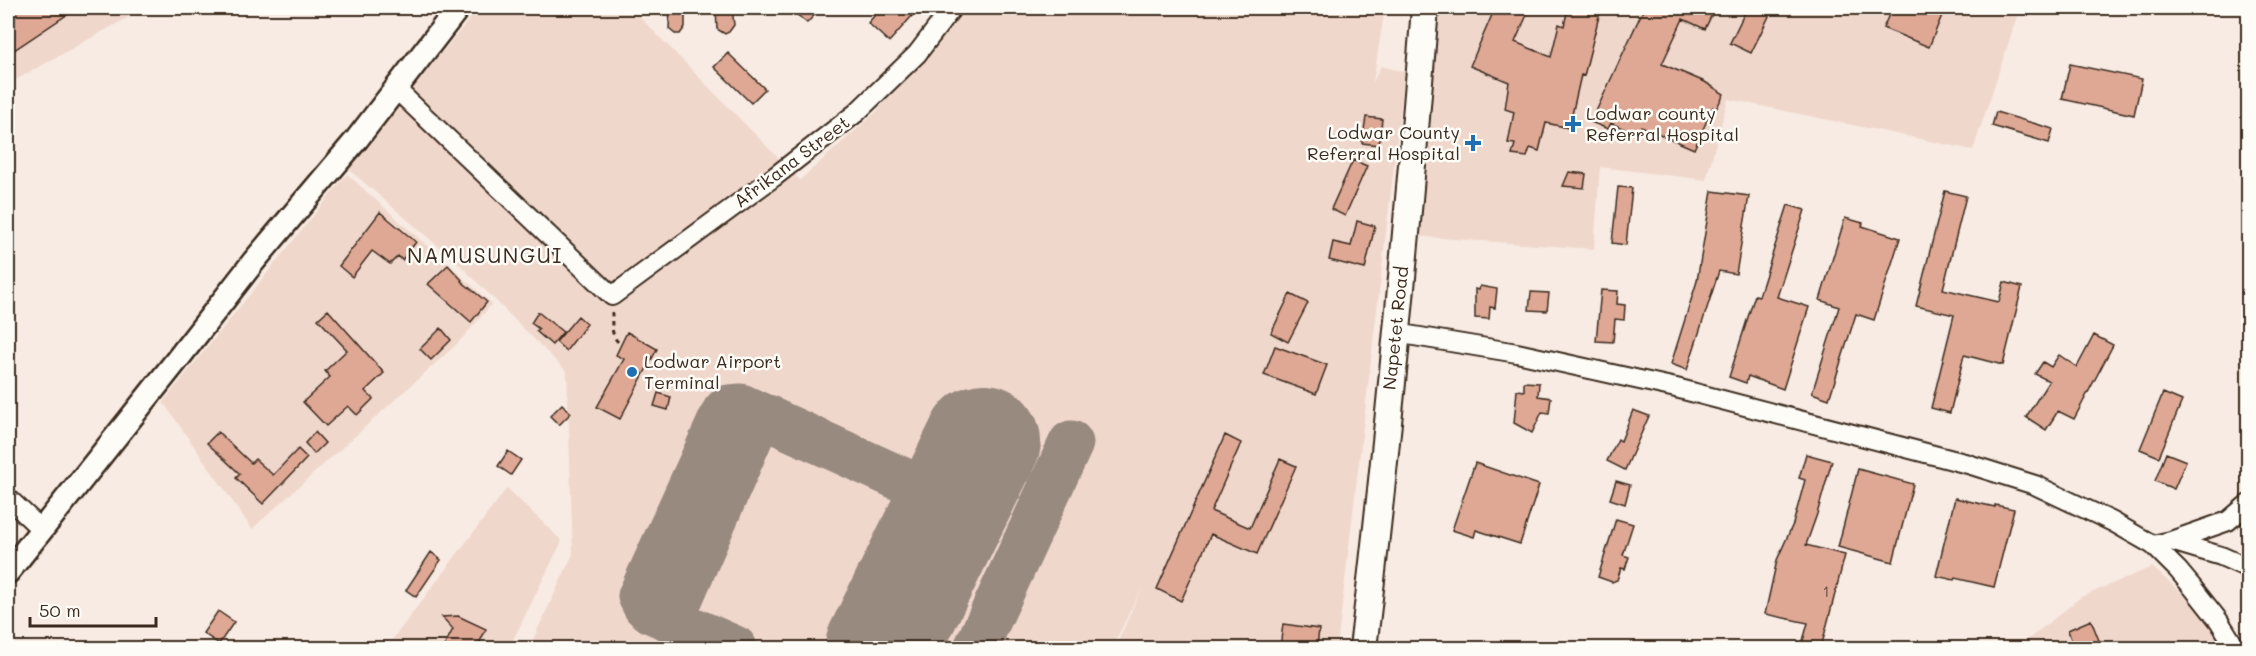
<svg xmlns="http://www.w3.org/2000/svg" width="2256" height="656" viewBox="0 0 2256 656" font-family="Mali,sans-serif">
  <rect width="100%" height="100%" fill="#f7ebe3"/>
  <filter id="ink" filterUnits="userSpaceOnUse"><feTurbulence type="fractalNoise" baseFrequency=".0167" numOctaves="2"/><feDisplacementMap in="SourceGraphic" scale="12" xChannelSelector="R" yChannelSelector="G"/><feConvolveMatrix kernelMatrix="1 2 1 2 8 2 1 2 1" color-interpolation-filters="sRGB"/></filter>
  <g filter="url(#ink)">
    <path fill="#f0d7cc" d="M8 8H145L8 84Z
      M479 8H631L800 180 875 113 962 8H1385L1373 82 1381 66 1405 72 1337 648H1115L1143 585 1112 648H529L573 554 567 372 460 265 346 167Z
      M1438 8H2020L1973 150 1728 99 1706 180 1600 167 1594 249 1412 236Z
      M347 174 492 304 458 343 252 529 163 402Z
      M507 488 562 541 509 648H386Z
      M2152 567 2184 595 2202 614 2225 648H2008L2025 642 2081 597Z"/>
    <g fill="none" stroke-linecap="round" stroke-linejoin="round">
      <path stroke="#998a80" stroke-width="45" d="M678 623 677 607 755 427 767 417
        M735 648 653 612 645 606 640 596 724 412 729 407 741 406 954 503
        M976 648 1071 443"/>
      <path stroke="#998a80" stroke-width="114" d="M882 648 984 441"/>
    </g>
    <path fill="#dea895" stroke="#3b2a1e" stroke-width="1.5" d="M22 8H77L8 54V17Z
      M670 8H685V27L680 34H675L669 29Z
      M716 8H732L734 25 729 32 725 34 717 29Z
      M789 8H821L807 23Z
      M881 8H919L889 42 868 23Z
      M1495 8H1530L1515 42 1551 57 1559 24 1564 26 1568 8H1580L1600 12 1584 76 1581 75 1569 128 1546 123 1539 151 1530 148 1527 157 1512 155 1515 144 1508 143 1514 112 1505 109 1509 82 1470 66Z
      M1644 8H1715L1705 29 1683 19 1662 64 1705 82 1724 94 1716 109 1713 107 1694 149 1641 126 1637 135 1611 123 1608 129 1591 122Z
      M1747 8H1773L1751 53 1730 43Z
      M1892 8H1945L1929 47 1883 28Z
      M728 53 765 89 751 103 714 67Z
      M2070 64 2142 79 2134 115 2062 99Z
      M1996 112 2053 129 2049 143 1992 126Z
      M1366 117 1382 119 1379 145 1362 143Z
      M1353 160 1367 166 1345 216 1331 209Z
      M1569 172 1586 174 1584 188 1563 186Z
      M1618 187 1632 188 1626 245 1612 243Z
      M1712 191 1749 196 1736 274 1719 271 1687 370 1671 364 1697 281Z
      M1945 191 1966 196 1943 289 1999 302 2004 282 2022 287 2003 365 1964 355 1950 413 1931 408 1954 315 1916 306Z
      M1788 205 1805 210 1777 297 1809 307 1783 389 1748 376 1746 383 1729 377 1755 295 1759 296Z
      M380 212 416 242 402 260 398 256 390 264 372 251 352 277 339 266Z
      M1845 218 1863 223 1862 226 1900 238 1874 320 1856 314 1829 399 1812 393 1839 307 1820 300Z
      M1357 221 1375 226 1365 269 1329 260 1333 242 1351 246Z
      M448 265 462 280 461 281 487 302 471 322 428 284Z
      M1480 286 1497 289 1495 308 1490 307 1489 319 1475 318V289L1479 290Z
      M1601 290 1618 291 1617 304 1625 305 1624 320 1615 319 1613 342 1596 341Z
      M1531 292 1549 293 1547 311 1529 310Z
      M1290 294 1308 303 1288 342 1271 333Z
      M328 310 384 373 365 391 373 399 357 415 348 406 326 426 303 402 330 377 325 371 347 350 318 319Z
      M538 312 563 332 552 345 536 331 539 329 531 323Z
      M578 316 587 324 566 351 556 342Z
      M441 328 451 340 431 360 420 349Z
      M627 332 657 349 620 419 597 407 624 359 616 355Z
      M2094 335 2113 345 2074 419 2058 411 2046 430 2026 417 2049 381 2035 374 2043 362 2051 367 2059 355 2077 367Z
      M1275 346 1327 365 1316 394 1264 375Z
      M1524 382 1539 383 1538 396 1551 398 1549 413 1542 412 1532 433 1514 423 1517 390 1524 391Z
      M658 393 671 397 668 410 654 406Z
      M2163 393 2182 401 2159 457 2140 449Z
      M562 404 571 413 559 425 550 416Z
      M1633 410 1649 416 1625 470 1607 461 1618 439 1621 441Z
      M218 432 251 463 255 459 273 475 298 449 307 458 263 504 236 478 240 474 207 443Z
      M315 432 325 443 314 454 305 443Z
      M1225 435 1241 443 1211 511 1250 528 1280 459 1296 466 1257 554 1211 534 1181 601 1157 589Z
      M508 451 521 460 511 475 498 466Z
      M2166 453 2186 461 2174 489 2155 481Z
      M1806 454 1832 461 1817 514 1806 545 1845 555 1821 648H1801L1808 623 1765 614 1777 560 1793 524 1805 480 1799 478Z
      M1475 463 1539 485 1520 544 1476 530 1474 537 1452 530Z
      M1858 469 1913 484 1893 562 1838 547Z
      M1616 481 1630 485 1625 504 1610 499Z
      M1955 498 1995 507V505L2014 509 1994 587 1955 578 1954 580 1936 576Z
      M1616 519 1633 524 1623 555 1629 557 1625 569 1621 568 1617 580 1612 582 1598 577Z
      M431 552 441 560 416 597 406 590Z
      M218 611 234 622 219 644 203 633Z
      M458 616 486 629 477 648H443L453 629 442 617Z
      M2091 620 2102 648H2074L2068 630Z
      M1283 624 1319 629 1317 648H1280Z"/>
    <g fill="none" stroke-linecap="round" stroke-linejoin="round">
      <g stroke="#3b2a1e" stroke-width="22">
        <path id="minor" d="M395 88 612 296 774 177 856 113 917 54 952 8
          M1396 333 1517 353 1676 388 1968 464 2035 485 2113 522 2153 545 2178 570 2193 588 2219 621 2236 648
          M8 498 42 530
          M2171 541 2221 556 2248 568
          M2153 545 2171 541 2228 521 2248 504"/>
      </g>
      <g stroke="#3b2a1e" stroke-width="27">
        <path id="tertiary" d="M8 572 177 360 254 261 357 139 458 8"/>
      </g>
      <g stroke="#3b2a1e" stroke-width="30">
        <path id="secondary" d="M1363 648C1389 436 1408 221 1425 8"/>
      </g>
      <path stroke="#3b2a1e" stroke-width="3" stroke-dasharray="4.5 4.5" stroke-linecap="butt" d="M612 312C612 323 610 338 621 344"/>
      <use href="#minor" stroke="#fdfcf7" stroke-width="18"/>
      <use href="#tertiary" stroke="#fdfcf7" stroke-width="22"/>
      <use href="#secondary" stroke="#fdfcf7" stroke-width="26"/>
    </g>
  </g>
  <g fill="#1f6fb2" stroke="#fdfcf7" stroke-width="2">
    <path d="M1570 115h6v6h6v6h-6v6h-6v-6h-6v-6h6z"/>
    <path d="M1470 134h6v6h6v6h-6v6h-6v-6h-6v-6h6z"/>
    <circle cx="632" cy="372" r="6"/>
  </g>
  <g text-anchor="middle" stroke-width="5" stroke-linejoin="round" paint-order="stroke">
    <g font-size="15" fill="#644a3c">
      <text x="1826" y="597">1</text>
    </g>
    <g font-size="18" fill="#3b2a1e" stroke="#fdfcf7" text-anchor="start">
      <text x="1586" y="120">Lodwar county<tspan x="1586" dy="21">Referral Hospital</tspan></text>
      <text x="1460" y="139" text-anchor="end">Lodwar County<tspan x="1460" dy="21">Referral Hospital</tspan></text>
      <text x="644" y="368">Lodwar Airport<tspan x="644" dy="21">Terminal</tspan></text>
    </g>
    <g font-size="18" fill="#3b2a1e" stroke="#fdfcf7">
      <text transform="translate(792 162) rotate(-37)" y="6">Afrikana Street</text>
      <text transform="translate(1396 328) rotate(-84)" y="6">Napetet Road</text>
    </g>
    <g font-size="21" letter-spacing="1.5" fill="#3b2a1e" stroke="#fdfcf7">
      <text x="485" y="263">NAMUSUNGUI</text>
    </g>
  </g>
  <rect width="2256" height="656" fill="none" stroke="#fdfcf7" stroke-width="30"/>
  <rect x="15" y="15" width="2226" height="626" fill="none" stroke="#3b2a1e" stroke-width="2" filter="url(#ink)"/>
  <path d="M30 617v9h126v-9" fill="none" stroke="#3b2a1e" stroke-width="3"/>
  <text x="39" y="617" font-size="18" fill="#3b2a1e" stroke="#fdfcf7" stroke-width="4.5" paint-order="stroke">50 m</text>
</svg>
